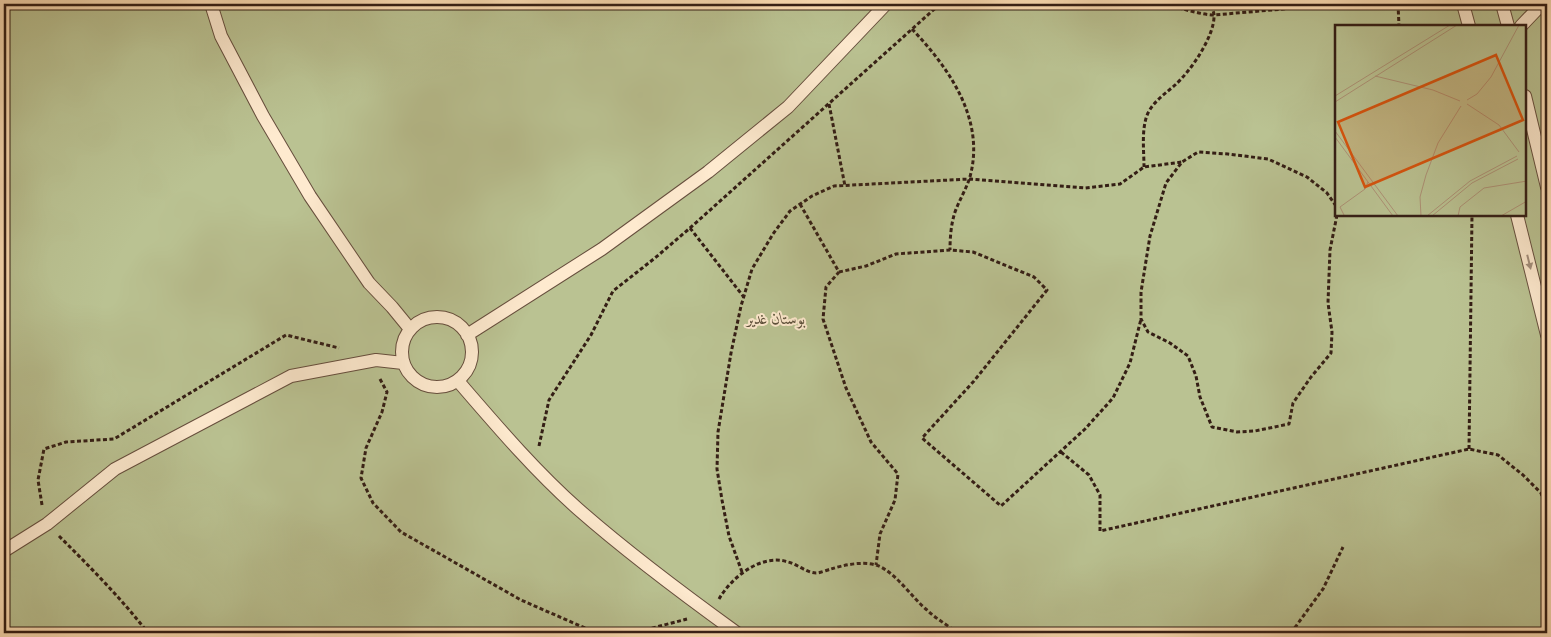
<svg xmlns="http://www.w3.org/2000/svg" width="1551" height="637" viewBox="0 0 1551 637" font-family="'IM FELL Double Pica',Amiri,serif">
  <rect width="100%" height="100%" fill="#fddeb5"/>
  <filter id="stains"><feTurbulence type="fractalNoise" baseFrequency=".004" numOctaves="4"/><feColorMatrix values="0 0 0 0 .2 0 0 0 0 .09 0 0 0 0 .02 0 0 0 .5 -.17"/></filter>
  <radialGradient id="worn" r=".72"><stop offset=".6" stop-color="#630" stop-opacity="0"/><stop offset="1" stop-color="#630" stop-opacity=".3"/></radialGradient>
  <path fill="#bac292" stroke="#777054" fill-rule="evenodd" d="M4 4H1547V633H4ZM1336 26H1525V215H1336Z"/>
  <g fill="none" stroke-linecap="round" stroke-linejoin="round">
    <g stroke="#664e3d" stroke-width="14">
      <path id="lane" d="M211 4 221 36 263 116 310 196 369 283 392 307 410 329
        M1463 4 1469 26
        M1502 4 1508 26
        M1521 26 1542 4
        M1525 96 1547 187
        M1517 215 1547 335
        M402 352a35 35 0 1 1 70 0a35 35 0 1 1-70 0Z
        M467 335 602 249 708 172 788 107 886 4
        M458 381C496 425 534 470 578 509 628 553 683 594 737 633
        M4 551 47 524 115 469 291 376 376 360 403 363"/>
    </g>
    <path stroke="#341e15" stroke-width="3" stroke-dasharray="4 2.5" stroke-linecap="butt" d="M1044 4C1055 13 1102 6 1117 4
      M1159 4C1178 6 1194 14 1214 15L1341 4
      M1398 4 1399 26
      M912 29C950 69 987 122 969 180 965 191 959 201 955 212 951 224 950 238 950 250
      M829 104 845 186
      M1144 167C1144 151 1141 128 1148 113 1154 101 1165 94 1175 85 1190 72 1215 36 1214 15 1214 11 1211 7 1210 4
      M800 204 839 272 826 287 823 319 846 388 871 442 898 474 895 500 880 534 876 565
      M1336 206 1327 193 1307 177 1268 159 1228 154 1198 152 1182 162 1166 183 1150 236 1141 292V319L1148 332 1170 343 1188 356 1196 376 1200 397 1212 427 1237 432 1255 431 1289 424 1293 403 1311 377 1331 353 1332 332 1328 303 1329 276 1330 250 1337 215
      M690 228 743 296
      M839 272 866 266 896 254 950 250 973 252 1034 277 1047 290 974 381 922 438 1001 506 1085 429 1113 398 1130 363 1141 319
      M380 379 387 392 382 412 366 448 361 478 373 503 401 532 521 600 585 628 591 633
      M539 446 549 400 591 335 613 291 655 258 690 228 940 4
      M1469 449 1472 215
      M1061 452 1089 475 1100 495V531L1469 449 1498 455 1523 475 1541 493 1547 511
      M42 505 38 480 44 449 66 442 114 439 286 335 339 348
      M59 536C90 567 121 598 148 633
      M742 572 729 536 722 500 717 469 718 432 731 353 741 306 752 269 773 234 790 211 812 196 834 186 969 179 1085 188 1120 184 1144 167 1182 162
      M719 599C731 578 761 553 788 562 797 564 807 573 816 573 820 573 827 570 831 569 844 565 862 561 876 565 895 571 912 598 927 610 936 619 948 625 957 633
      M633 633 687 619
      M1291 633 1323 589 1343 547"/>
    <use href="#lane" stroke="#feeacf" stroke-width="12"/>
  </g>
  <defs><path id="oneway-solid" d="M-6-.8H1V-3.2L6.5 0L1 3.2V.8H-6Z" transform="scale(1.25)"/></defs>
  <use fill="#a38e7b" href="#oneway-solid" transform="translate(1529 262) rotate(76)"/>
  <g text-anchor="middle" stroke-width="4" stroke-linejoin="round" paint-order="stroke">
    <g font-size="16" font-style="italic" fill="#5c4f3a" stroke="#feeacf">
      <text x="776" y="324">بوستان غدیر</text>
    </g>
  </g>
  <g transform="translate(1335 25)">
    <rect width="191" height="191" fill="#fddeb5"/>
    <path d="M0 0H191V191H0Z" fill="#bac292"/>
    <path fill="none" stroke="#ad9175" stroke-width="1" d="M40 51 98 65 125 76M0 71 115 0M132 75 142 69 156 52 184 0M0 77 122 0M132 79 164 100 184 127M0 106 63 191M0 112 58 191M9 190 5 182 30 164 33 157M86 191 85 172 91 150 103 118 126 81M92 191 135 156 182 131M97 191 137 158 183 134M123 191 125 182 149 163 192 156M166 191 192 176"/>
    <path fill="#d6530d" fill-opacity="0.15" stroke="#d6530d" stroke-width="2.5" d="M161 30 188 95 30 162 3 97Z"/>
    <rect width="191" height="191" fill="none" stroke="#341e15" stroke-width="2.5"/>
  </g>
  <rect width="1551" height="637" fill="none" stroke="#fddeb5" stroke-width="20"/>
  <rect x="5" y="5" width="1541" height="627" fill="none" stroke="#341e15" stroke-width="2.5"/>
  <rect x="10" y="10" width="1531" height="617" fill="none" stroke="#341e15"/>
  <rect width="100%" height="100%" filter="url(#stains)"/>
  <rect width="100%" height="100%" fill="url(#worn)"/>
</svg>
